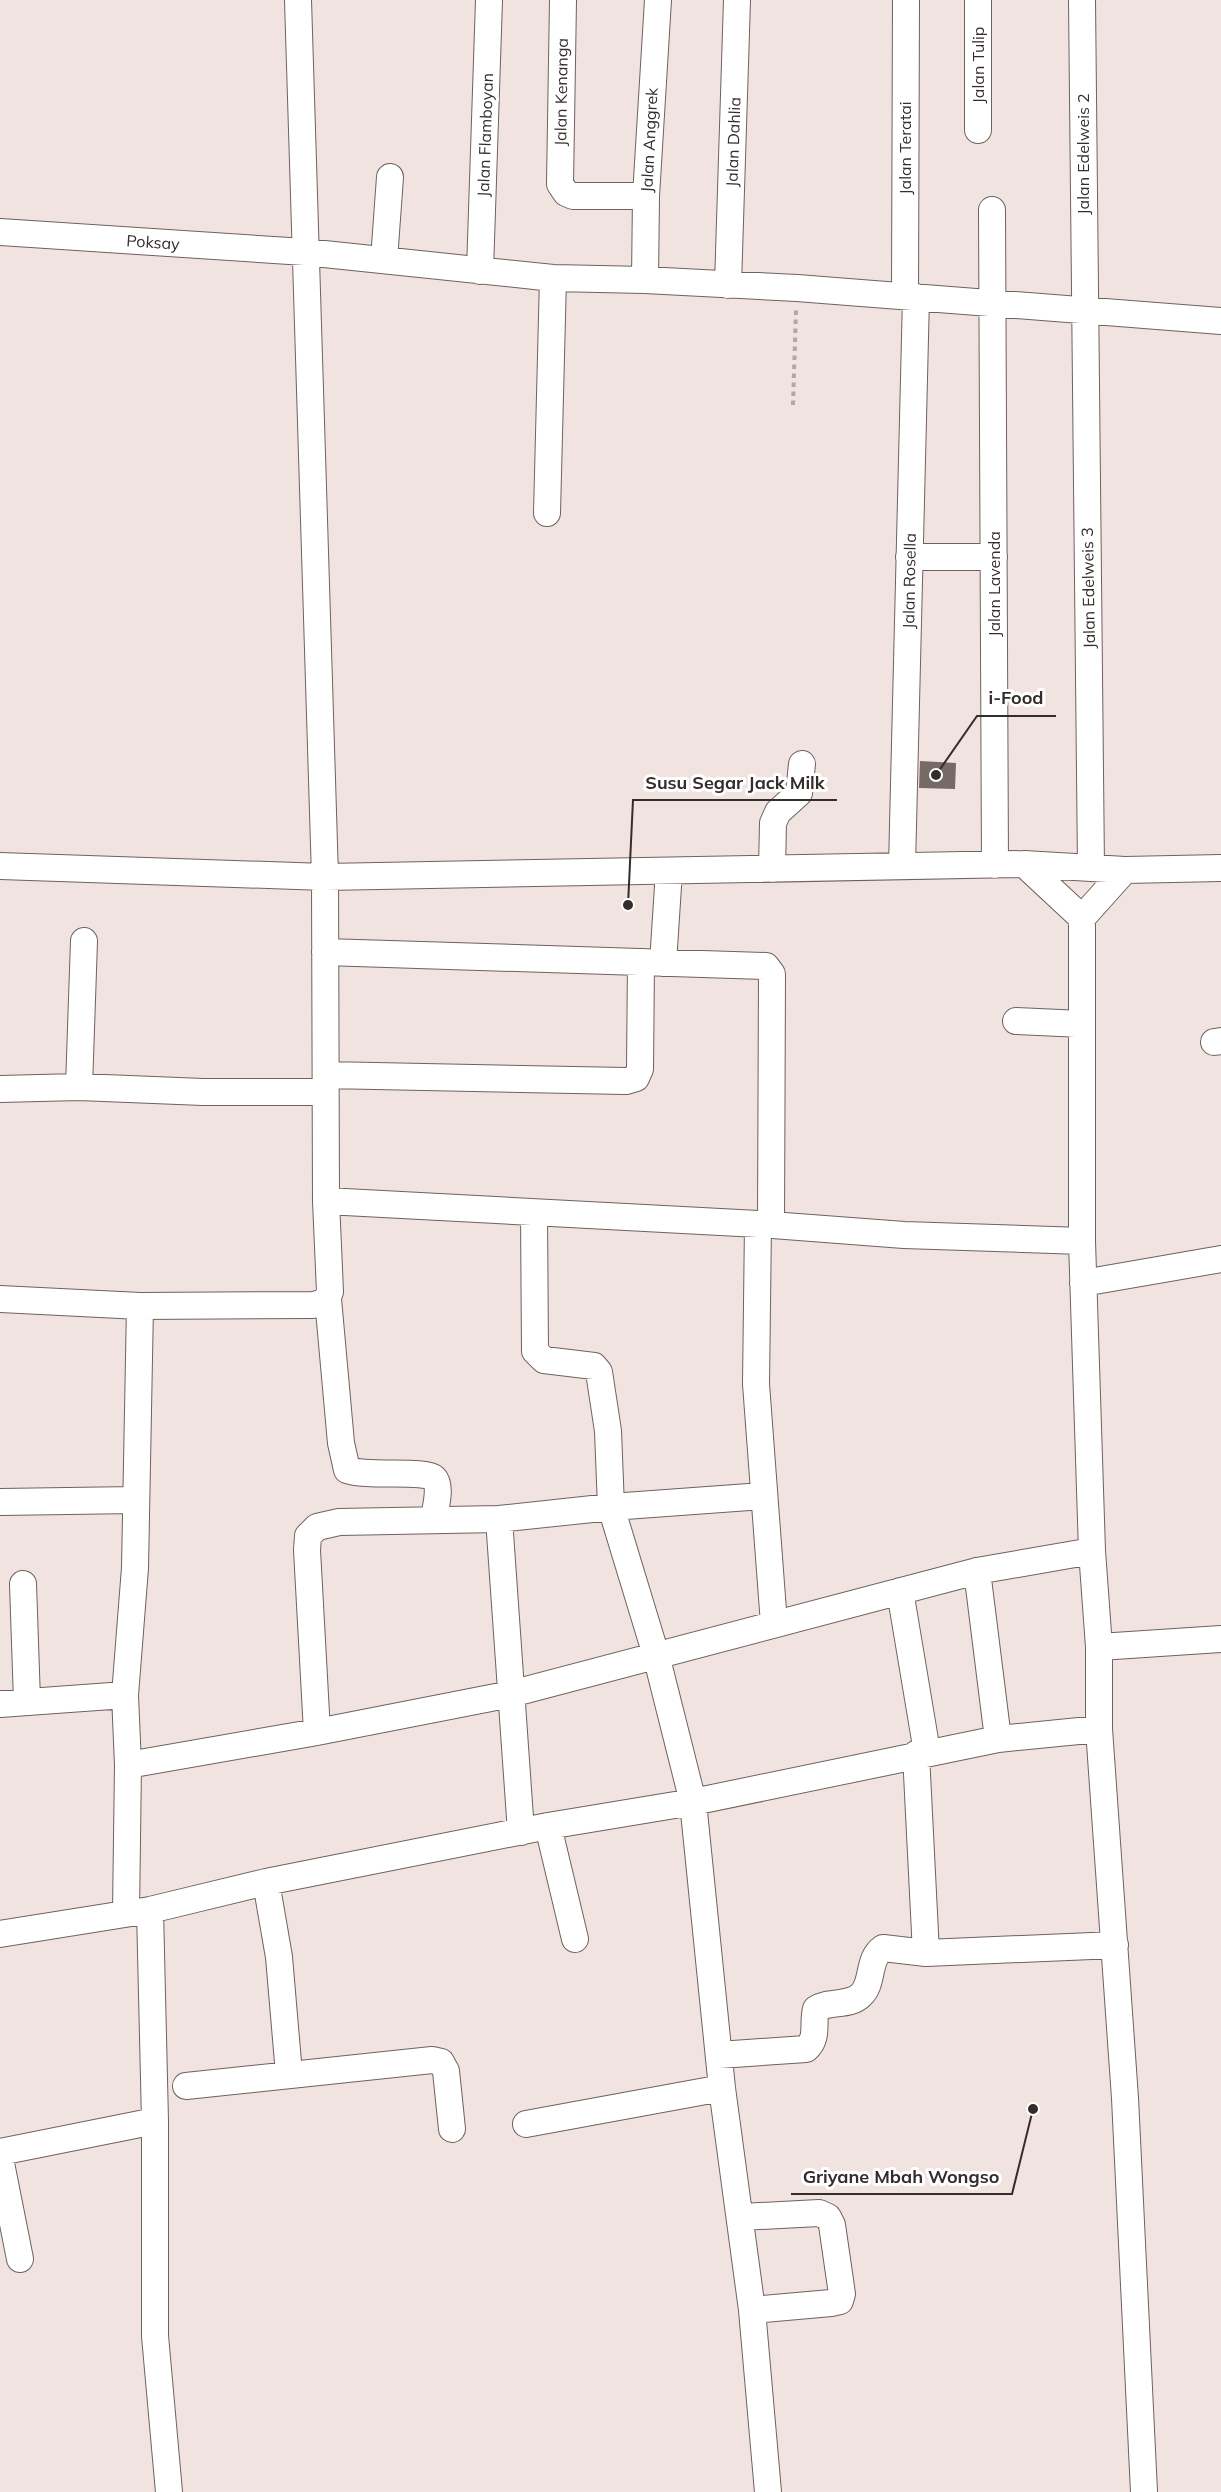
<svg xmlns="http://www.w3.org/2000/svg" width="1221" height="2492" viewBox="0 0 1221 2492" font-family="Mulish,sans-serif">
  <rect width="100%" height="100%" fill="#f1e3df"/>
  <path fill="#766a67" d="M920 761 956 763 955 789 919 788Z"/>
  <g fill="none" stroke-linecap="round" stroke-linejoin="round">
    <g stroke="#6e625f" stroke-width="28">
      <path id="minor" d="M298 0 325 877 1024 864 1125 870 1221 868
        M563 0 560 184 566 193 573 196H646
        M978 0V130
        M1082 0 1091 868
        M992 210 995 865
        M0 232 305 252 553 278 645 280 797 288 1221 321
        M384 260 390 177
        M480 271 489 0
        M645 280 646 196 658 0
        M728 285 737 0
        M905 295 906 0
        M547 513 553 278
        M909 557H994
        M1024 864 1082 918
        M0 866 325 877 326 1201 330 1292 325 1302 313 1305 140 1306 0 1299
        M902 866 916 297
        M772 869 773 823 778 812 799 793 802 764
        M1125 870 1082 918V1241L1092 1551 1099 1647V1729L1125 2098 1144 2492
        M325 952 766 966 772 974 771 1225
        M663 963 669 871
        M1016 1021 1082 1024
        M1214 1042 1221 1041
        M326 1075 626 1081 636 1078 640 1069 641 962
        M79 1087 84 941
        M0 1089 79 1087 203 1092H325
        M326 1201 758 1224 904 1235 1082 1241
        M534 1214 535 1351 544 1360 594 1366 599 1372 608 1431 611 1507 656 1655 693 1802 722 2088 752 2310 768 2492
        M758 1224 756 1384 774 1624
        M1083 1283 1221 1259
        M328 1299 341 1443 347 1470C366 1477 426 1470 434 1478 442 1486 435 1509 434 1519
        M0 1502 135 1500
        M499 1519 521 1832
        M977 1571 998 1739
        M23 1584 27 1701
        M900 1591 927 1752
        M1099 1647 1221 1639
        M0 1704 125 1695
        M317 1732 307 1550 308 1536 317 1527 339 1522 499 1519 611 1507 763 1496
        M916 1754 926 1953
        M128 1765 317 1732 511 1694 977 1571 1092 1551
        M548 1826 575 1939
        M266 1882 279 1957 289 2074
        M150 1910 155 2121V2336L169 2492
        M126 1912 128 1765 125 1695 135 1568 140 1306
        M0 1934 150 1910 266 1882 548 1826 693 1802 998 1739 1099 1729
        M719 2055 806 2049C819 2038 812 2023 816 2009 830 2000 849 2007 861 1995 874 1983 867 1959 883 1948L926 1953 1115 1945
        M186 2086 432 2060 441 2062 446 2071 452 2129
        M526 2124 722 2088
        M0 2152 155 2121
        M0 2158 20 2259
        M741 2217 819 2213 828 2217 832 2225 842 2294 840 2301 831 2303 752 2310"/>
    </g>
    <path stroke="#b3a7a4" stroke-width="4" stroke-dasharray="4.5 4.5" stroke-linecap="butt" d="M793 405 796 310"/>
    <use href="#minor" stroke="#fff" stroke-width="26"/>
  </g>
  <g text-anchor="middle" stroke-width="6" stroke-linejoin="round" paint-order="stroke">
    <g font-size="16" fill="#332d2c" stroke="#fff">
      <text transform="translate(978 65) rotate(-90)" y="6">Jalan Tulip</text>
      <text transform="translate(561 92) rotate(-89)" y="6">Jalan Kenanga</text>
      <text transform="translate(485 135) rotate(-88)" y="6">Jalan Flamboyan</text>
      <text transform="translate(649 140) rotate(-87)" y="6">Jalan Anggrek</text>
      <text transform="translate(733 142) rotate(-88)" y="6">Jalan Dahlia</text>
      <text transform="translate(905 148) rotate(-90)" y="6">Jalan Teratai</text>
      <text transform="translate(1083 154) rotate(-90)" y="6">Jalan Edelweis 2</text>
      <text transform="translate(153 242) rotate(4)" y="6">Poksay</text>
      <text transform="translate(909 581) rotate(-89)" y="6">Jalan Rosella</text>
      <text transform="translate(994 584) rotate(-90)" y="6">Jalan Lavenda</text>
      <text transform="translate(1088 588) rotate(-91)" y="6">Jalan Edelweis 3</text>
    </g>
  </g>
  <path fill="none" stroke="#332d2c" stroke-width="2" d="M936 775L977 716H1056M628 905L633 800H837M1033 2109L1012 2194H791"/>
  <g fill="#332d2c" stroke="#fff" stroke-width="2">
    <circle cx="936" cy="775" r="6"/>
    <circle cx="628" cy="905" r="6"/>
    <circle cx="1033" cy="2109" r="6"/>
  </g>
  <g font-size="18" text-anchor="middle" font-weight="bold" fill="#332d2c" stroke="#fff" stroke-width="6" stroke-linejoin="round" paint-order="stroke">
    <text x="1016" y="704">i-Food</text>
    <text x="735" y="789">Susu Segar Jack Milk</text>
    <text x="901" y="2183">Griyane Mbah Wongso</text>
  </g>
</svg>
